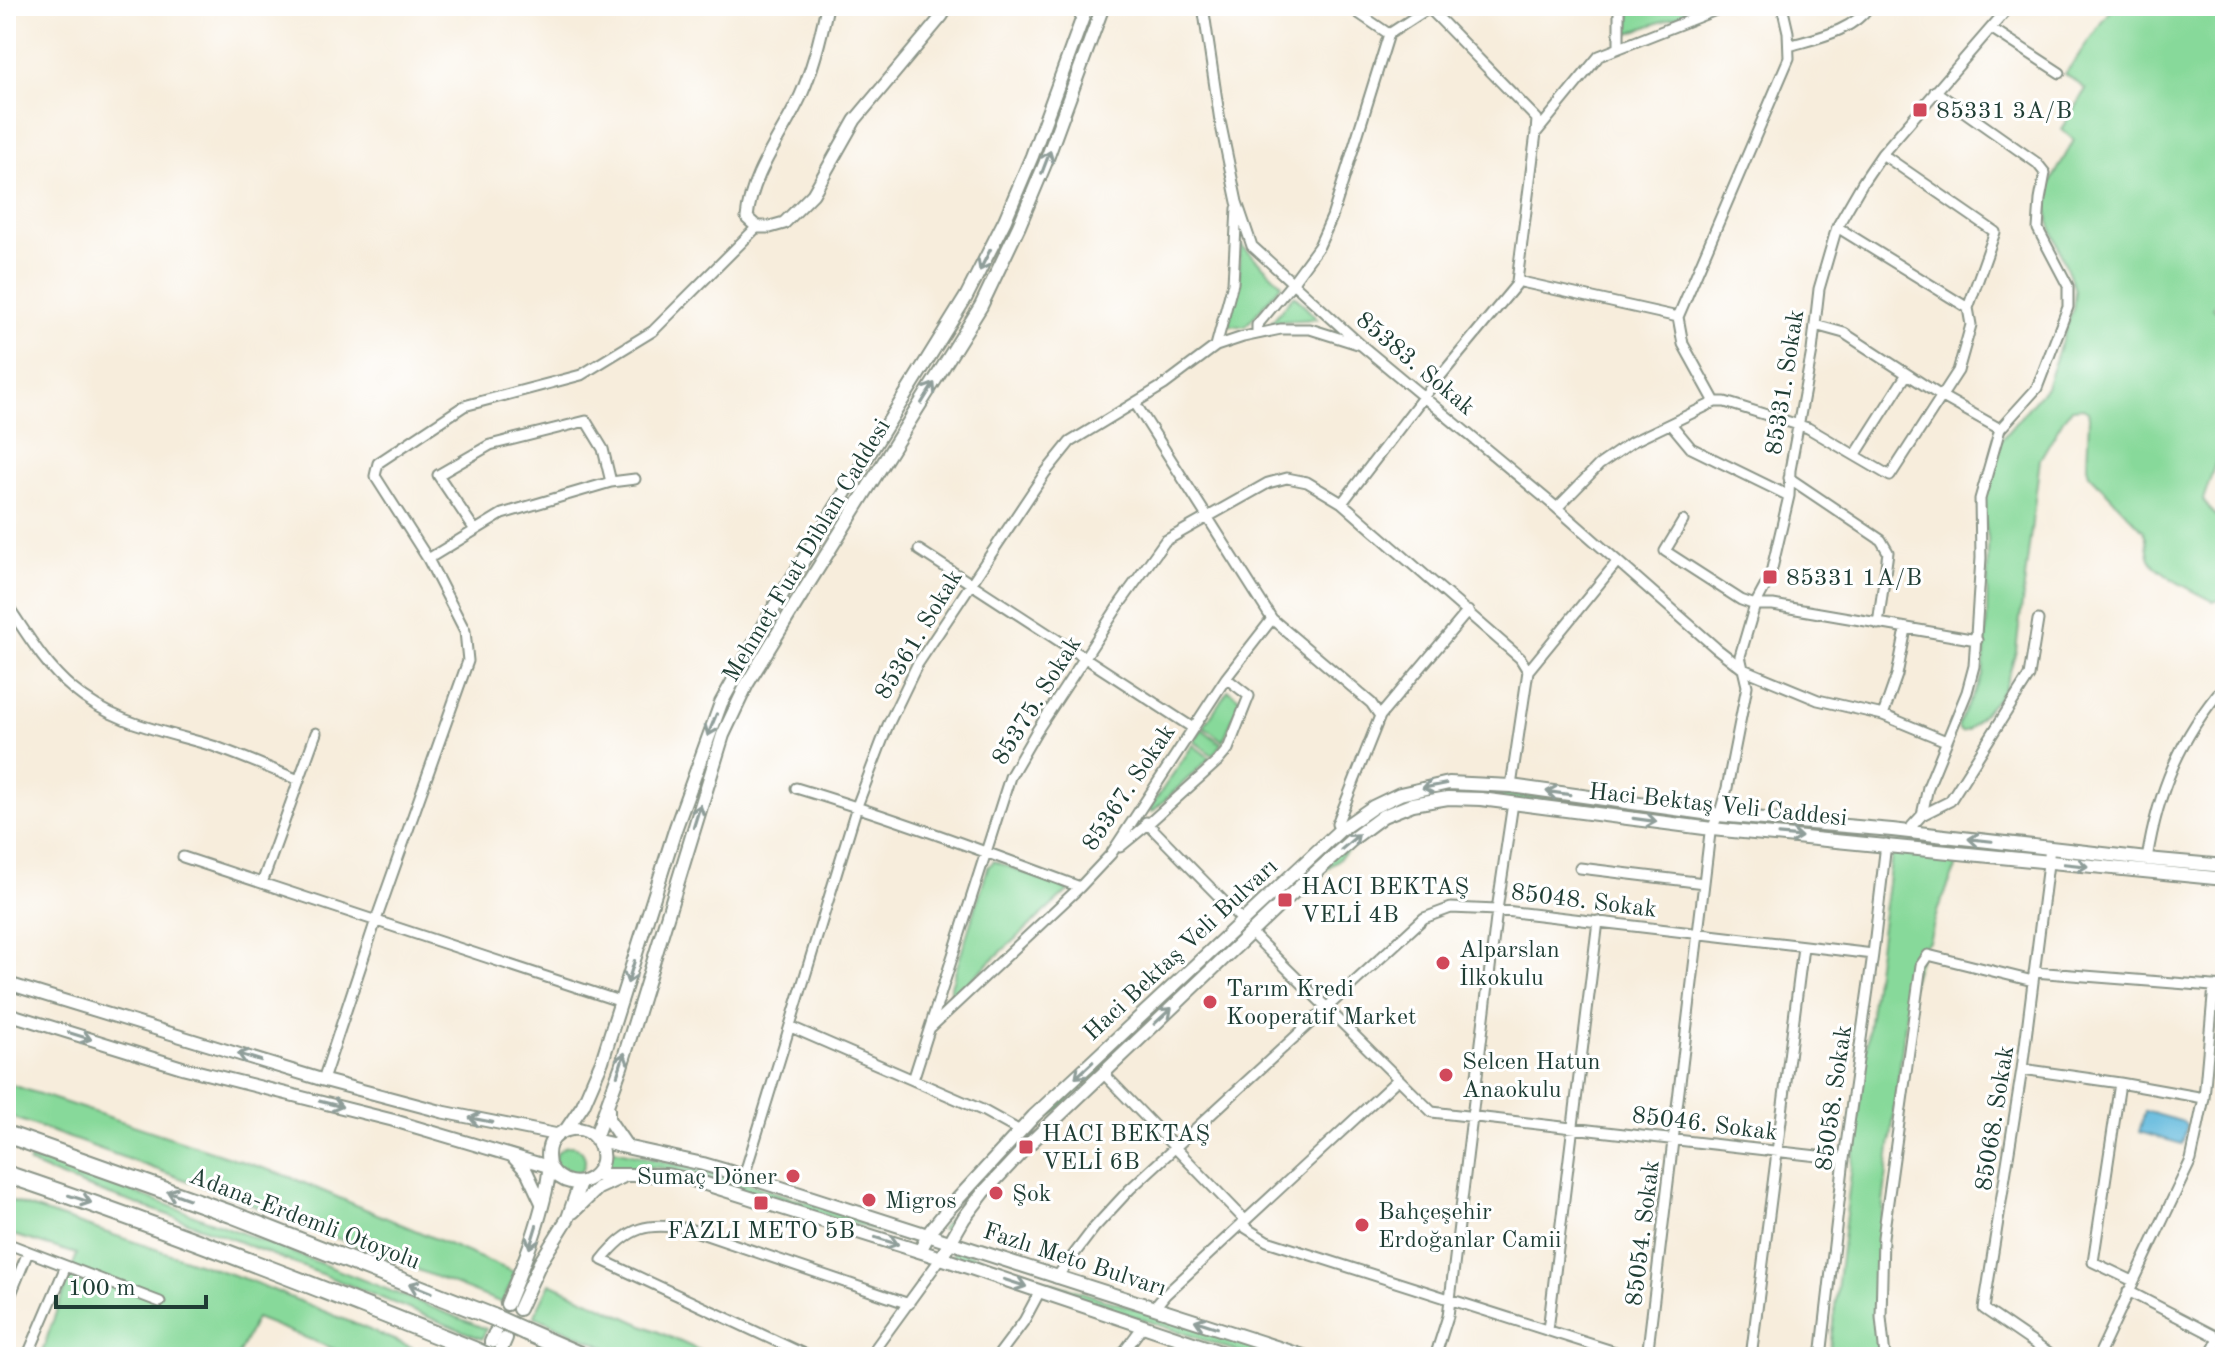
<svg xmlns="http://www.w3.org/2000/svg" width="2231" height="1363" viewBox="0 0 2231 1363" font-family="'Old Standard TT',serif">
  <rect width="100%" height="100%" fill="#fff"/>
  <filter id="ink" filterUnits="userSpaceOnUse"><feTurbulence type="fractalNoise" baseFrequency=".0125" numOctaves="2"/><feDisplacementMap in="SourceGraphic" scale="16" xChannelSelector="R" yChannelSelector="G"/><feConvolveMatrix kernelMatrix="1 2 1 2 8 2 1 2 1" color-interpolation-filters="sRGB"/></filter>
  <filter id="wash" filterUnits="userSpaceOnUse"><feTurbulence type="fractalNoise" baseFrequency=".006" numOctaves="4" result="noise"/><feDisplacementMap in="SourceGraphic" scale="32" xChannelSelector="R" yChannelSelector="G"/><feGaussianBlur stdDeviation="1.8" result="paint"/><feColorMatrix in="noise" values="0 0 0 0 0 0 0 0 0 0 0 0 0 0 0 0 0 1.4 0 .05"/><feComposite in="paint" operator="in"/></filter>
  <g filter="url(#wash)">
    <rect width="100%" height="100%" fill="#f7eddc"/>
    <path fill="#87d99a" stroke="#538b67" stroke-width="2" d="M1630 6H1706L1629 33Z
      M2113 6H2225V288L2213 307 2225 319V434L2203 500 2225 528V590L2218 601H2213C2197 592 2154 574 2149 556 2146 545 2148 540 2143 530L2089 474 2087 467 2089 417 2088 411 2083 408 2072 409 2066 415 2040 459 2016 651 2005 687 1996 700 1968 730 1962 732 1959 730 1958 725 1983 675 1987 617 1988 538 1981 503 1999 442 2046 387 2073 308 2075 290 2049 222 2046 200 2051 182 2074 140 2061 129 2086 89 2065 74Z
      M1240 244 1282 284 1245 327 1228 325 1239 283Z
      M1294 295 1317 319 1271 322Z
      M1228 690 1241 699 1223 741 1204 726Z
      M1202 729 1222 744 1212 755 1194 741Z
      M1193 745 1210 758 1152 812 1149 809Z
      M1448 789C1532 791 1616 808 1699 820L1700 822 1554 803 1402 802 1033 1132 963 1207 945 1231 941 1229 960 1205 1030 1129 1350 829C1386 803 1404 795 1448 789Z
      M1735 822 1888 835 2042 852 2043 854 2042 856 1888 839 1737 826Z
      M1892 853 1955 858 1956 868 1938 909 1929 941 1922 948 1909 992 1877 1253 1879 1357H1829L1869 1022Z
      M994 861 1069 890 955 994 951 995V986L988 867Z
      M6 1083 290 1177 516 1273 502 1303 219 1192 6 1115Z
      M555 1161a15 15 0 1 1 30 0a15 15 0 1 1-30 0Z
      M610 1149 718 1174 920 1238 918 1244 690 1173 656 1167 608 1169Z
      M30 1159C89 1173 146 1197 202 1218 298 1254 392 1291 486 1329L482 1339C382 1298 283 1258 182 1220 131 1201 77 1186 28 1163Z
      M6 1199 251 1281 435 1357H354L256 1318 237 1357H40L77 1254 6 1233Z
      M955 1249 1056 1284 1290 1357H1256L1236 1351 952 1255Z
      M550 1283 714 1357H627L534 1316Z"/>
    <path fill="#5fb8dc" stroke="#3f7a88" stroke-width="2" d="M2145 1111 2184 1122 2187 1126 2182 1144 2139 1132Z"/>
  </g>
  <g filter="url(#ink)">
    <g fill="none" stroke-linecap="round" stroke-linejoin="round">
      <g stroke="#8b9588" stroke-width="13">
        <path id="minor" d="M1203 6 1220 121 1237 202 1252 246 1361 345 1557 508 1716 648 1743 669 1818 700 1883 715 1946 741
          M1348 6 1389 34
          M1619 6V48
          M1991 28 2060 73
          M1389 34 1432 6
          M1789 46C1816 38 1854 31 1869 6
          M1536 133 1599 56 1726 6
          M1837 227 1968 308
          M1517 281 1678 317
          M1815 325 1844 333 1941 396 2000 429
          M1257 334V325L1289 287 1319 246 1332 217 1389 34
          M1216 346 1233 283 1237 208
          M1715 402 1683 344 1678 317 1789 58 1788 32 1782 6
          M1135 403 1272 619 1371 703 1380 716
          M1671 424 1691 448 1789 496
          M1856 454 1907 374
          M1789 478 1881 540 1888 552 1878 624
          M1342 503 1424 396 1516 285 1517 281 1536 133 1537 119 1429 8
          M1557 508 1599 465 1632 442 1715 402H1725L1808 428 1890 476 1958 371 1971 325 1968 308 1995 232 1882 154
          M1683 521 1665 551 1741 600 1755 605H1773L1977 640
          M475 530 438 475 490 445 586 421 603 449 611 482
          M919 550 1193 728
          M428 559 502 514 611 482 635 479
          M6 603C26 633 45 666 73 689 114 724 164 731 213 746 242 756 271 769 299 780
          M2225 670V687
          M1883 715 1897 675 1906 629
          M1511 786 1528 671 1617 562
          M796 788C892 817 986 852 1080 887
          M1922 815 1950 801 2029 676 2038 620
          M1146 822 1242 920
          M1340 830 1337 824 1380 716 1468 611
          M1910 832 1912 826 1922 815 1928 787 1967 692 1974 666 1981 558 1980 499 2000 429 2037 388 2068 307V286L2038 229 2040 200 2045 173 2037 163 1935 91
          M1120 847 1148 824 1218 761 1228 749 1249 696 1226 678
          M2050 848 2022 1069 1984 1309 2054 1357
          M183 857 622 1002
          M2147 859C2158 791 2180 737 2225 685
          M1580 868 1704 883
          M262 883 316 733
          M1251 933 1432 1112 1844 1159
          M2034 972 2225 987
          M791 1027 982 1110 1020 1131
          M930 1028 1080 887 1111 854 1226 678 1272 619
          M2022 1069 2120 1083 2204 1098
          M1103 1073 1242 1217 1246 1228 1267 1241 1631 1357
          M323 1080 376 920 468 661 465 631 428 559 375 476 378 463 464 406 581 375 653 331 757 227
          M913 1080 1010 777 1036 732 1121 602 1165 541 1268 483 1287 478 1307 482 1342 503 1520 658 1528 671
          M2120 1083 2093 1262 2133 1281
          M744 1176 857 806 888 725 917 665 1045 473 1070 442 1164 385 1216 346 1243 337 1281 329H1310L1361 345
          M6 1243 160 1302
          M1056 1278 1094 1228 1130 1189 1424 918 1451 908 1497 910 1873 954
          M2128 1291 2219 1338
          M6 1306 28 1252
          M1155 1307 1165 1295 1398 1079
          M1548 1330 1598 921
          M27 1357 66 1266
          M810 1357 602 1260C629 1226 647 1222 689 1229L909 1304
          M869 1357 941 1258
          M997 1357 1024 1321 1040 1291
          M1120 1357 1143 1326
          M1435 1357 1448 1316 1497 910 1513 803
          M1647 1357 1710 833 1721 809 1727 788 1747 686 1740 656 1755 605 1770 577 1789 496 1790 470 1812 351 1819 289 1837 227 1863 182 1882 154 2010 6
          M1751 1357 1803 947
          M1821 1357 1844 1159 1873 954 1886 844
          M1885 1357 1881 1317 1883 1237 1921 965 1928 955 2033 981
          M2098 1357 2191 1160 2204 1098 2214 986
          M2209 1357 2225 1327"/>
      </g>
      <g stroke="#8b9588" stroke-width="15">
        <path id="tertiary" d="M827 6C821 36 814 66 801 95 783 135 751 173 747 218L757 227H770L784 223 813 194 855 120 942 16 948 6
          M6 983 323 1080 443 1112 558 1135
          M6 1013 184 1068 392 1120 550 1167
          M512 1156 527 1172 542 1204"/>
      </g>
      <g stroke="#8b9588" stroke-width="16">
        <path id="secondary" d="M608 1109V1119L627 1147
          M566 1130 583 1105 602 1061 676 827 721 703 776 604 966 297 1005 220 1032 156 1087 6
          M595 1138 621 1067 723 735 747 684 792 610 981 306 1019 226 1045 164 1103 6
          M598 1141 703 1164 744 1176 1307 1357
          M595 1175H666L693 1180 941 1258 1235 1357
          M573 1212 598 1188 622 1177
          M920 1251 931 1230 944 1214 1034 1116 1340 830 1373 807 1400 794 1449 783 1511 786 1718 815 1892 830 2147 859 2225 866
          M941 1258 964 1218 984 1192 1026 1147 1285 900 1355 837 1383 816 1413 804 1448 798 1481 799 1712 829 2225 879
          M507 1304C519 1275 531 1247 539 1217 543 1203 549 1183 549 1168 549 1160 546 1153 550 1144 559 1127 584 1123 596 1139 619 1170 574 1203 550 1167
          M519 1309 540 1263 568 1218 580 1183
          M491 1342 495 1333
          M502 1347 506 1338"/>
      </g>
      <g stroke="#8b9588" stroke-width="20">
        <path id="motorway" d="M6 1134 231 1214 493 1317
          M6 1174C165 1227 321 1288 476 1351
          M524 1331 584 1357"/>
      </g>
      <use href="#minor" stroke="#fff" stroke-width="9"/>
      <use href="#tertiary" stroke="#fff" stroke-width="11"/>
      <use href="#secondary" stroke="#fff" stroke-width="12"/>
      <use href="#motorway" stroke="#fff" stroke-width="16"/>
      <g stroke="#8b9588" stroke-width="20" stroke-linecap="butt">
        <path id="motorway-bridge" d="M493 1317 524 1331
          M476 1351 489 1357"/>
      </g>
      <use href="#motorway-bridge" stroke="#fff" stroke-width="16"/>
    </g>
    <defs><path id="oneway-shaft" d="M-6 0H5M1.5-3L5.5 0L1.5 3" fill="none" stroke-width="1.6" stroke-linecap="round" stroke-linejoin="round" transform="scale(2)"/></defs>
    <g stroke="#8f9e9a">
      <use href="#oneway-shaft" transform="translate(1046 162) rotate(-69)"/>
      <use href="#oneway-shaft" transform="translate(985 260) rotate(117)"/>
      <use href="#oneway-shaft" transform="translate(928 393) rotate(-58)"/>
      <use href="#oneway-shaft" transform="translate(712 725) rotate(112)"/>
      <use href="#oneway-shaft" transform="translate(1434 786) rotate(169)"/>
      <use href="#oneway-shaft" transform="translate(1558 793) rotate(-172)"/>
      <use href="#oneway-shaft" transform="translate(697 816) rotate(-73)"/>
      <use href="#oneway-shaft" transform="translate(1645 820) rotate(8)"/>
      <use href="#oneway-shaft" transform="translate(1790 836) rotate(5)"/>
      <use href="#oneway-shaft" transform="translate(1980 840) rotate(-174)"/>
      <use href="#oneway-shaft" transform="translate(1350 842) rotate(-41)"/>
      <use href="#oneway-shaft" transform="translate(2076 865) rotate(6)"/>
      <use href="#oneway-shaft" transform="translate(631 972) rotate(107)"/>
      <use href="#oneway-shaft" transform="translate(1163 1016) rotate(-43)"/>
      <use href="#oneway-shaft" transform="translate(80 1036) rotate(17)"/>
      <use href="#oneway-shaft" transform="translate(249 1057) rotate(-163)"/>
      <use href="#oneway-shaft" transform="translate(621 1064) rotate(-72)"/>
      <use href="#oneway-shaft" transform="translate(1084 1070) rotate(137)"/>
      <use href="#oneway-shaft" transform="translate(331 1104) rotate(14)"/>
      <use href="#oneway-shaft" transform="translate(481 1120) rotate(-169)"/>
      <use href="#oneway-shaft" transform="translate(178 1195) rotate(-160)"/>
      <use href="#oneway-shaft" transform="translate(80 1199) rotate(18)"/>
      <use href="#oneway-shaft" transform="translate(533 1237) rotate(107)"/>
      <use href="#oneway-shaft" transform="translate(887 1241) rotate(17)"/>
      <use href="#oneway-shaft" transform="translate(1015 1283) rotate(18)"/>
      <use href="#oneway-shaft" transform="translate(420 1288) rotate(-158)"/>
      <use href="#oneway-shaft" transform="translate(1206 1324) rotate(-162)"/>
    </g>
  </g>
  <g fill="#d1495b" stroke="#fff" stroke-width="3">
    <rect x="1912" y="102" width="16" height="16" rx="4"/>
    <rect x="1762" y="569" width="16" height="16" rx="4"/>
    <rect x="1277" y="892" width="16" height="16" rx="4"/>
    <circle cx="1443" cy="963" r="8"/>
    <circle cx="1210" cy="1002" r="8"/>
    <circle cx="1446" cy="1075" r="8"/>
    <rect x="1018" y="1139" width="16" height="16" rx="4"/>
    <circle cx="793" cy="1176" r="8"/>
    <circle cx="996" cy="1193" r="8"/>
    <circle cx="869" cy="1200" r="8"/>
    <rect x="753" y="1195" width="16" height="16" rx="4"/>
    <circle cx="1362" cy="1225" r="8"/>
  </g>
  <g text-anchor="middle" stroke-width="6" stroke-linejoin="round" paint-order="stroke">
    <g font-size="24" fill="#1f3d34" stroke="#fff" text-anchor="start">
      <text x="1936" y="118">85331 3A/B</text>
      <text x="1786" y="585">85331 1A/B</text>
      <text x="1301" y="894">HACI BEKTAŞ<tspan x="1301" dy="28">VELİ 4B</tspan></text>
      <text x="1459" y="957">Alparslan<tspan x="1459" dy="28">İlkokulu</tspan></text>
      <text x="1226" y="996">Tarım Kredi<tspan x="1226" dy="28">Kooperatif Market</tspan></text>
      <text x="1462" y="1069">Selcen Hatun<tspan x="1462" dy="28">Anaokulu</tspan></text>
      <text x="1042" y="1141">HACI BEKTAŞ<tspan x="1042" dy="28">VELİ 6B</tspan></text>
      <text x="777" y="1184" text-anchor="end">Sumaç Döner</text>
      <text x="1012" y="1201">Şok</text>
      <text x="885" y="1208">Migros</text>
      <text x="1378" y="1219">Bahçeşehir<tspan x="1378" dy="28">Erdoğanlar Camii</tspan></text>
      <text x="761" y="1238" text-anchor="middle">FAZLI METO 5B</text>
    </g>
    <g font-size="24" fill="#1f3d34" stroke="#fff">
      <text transform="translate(1416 363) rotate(40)" y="8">85383. Sokak</text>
      <text transform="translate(1784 382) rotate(-81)" y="8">85331. Sokak</text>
      <text transform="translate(806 550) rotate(-59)" y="8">Mehmet Fuat Diblan Caddesi</text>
      <text transform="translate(918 634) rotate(-59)" y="8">85361. Sokak</text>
      <text transform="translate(1036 700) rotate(-58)" y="8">85375. Sokak</text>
      <text transform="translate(1128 787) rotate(-56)" y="8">85367. Sokak</text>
      <text transform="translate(1718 804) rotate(6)" y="8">Haci Bektaş Veli Caddesi</text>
      <text transform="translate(1584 900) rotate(7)" y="8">85048. Sokak</text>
      <text transform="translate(1180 949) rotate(-43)" y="8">Haci Bektaş Veli Bulvarı</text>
      <text transform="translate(1833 1098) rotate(-82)" y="8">85058. Sokak</text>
      <text transform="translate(1994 1118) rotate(-81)" y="8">85068. Sokak</text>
      <text transform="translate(1705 1123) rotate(7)" y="8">85046. Sokak</text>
      <text transform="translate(305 1218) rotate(21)" y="8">Adana-Erdemli Otoyolu</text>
      <text transform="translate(1642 1233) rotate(-83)" y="8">85054. Sokak</text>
      <text transform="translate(1075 1259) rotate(18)" y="8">Fazlı Meto Bulvarı</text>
    </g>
  </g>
  <rect width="2231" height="1363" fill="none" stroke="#fff" stroke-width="32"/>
  <path d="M56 1295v12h150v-12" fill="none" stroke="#1f3d34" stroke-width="4"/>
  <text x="68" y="1295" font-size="24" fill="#1f3d34" stroke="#ffffff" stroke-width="6" paint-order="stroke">100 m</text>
</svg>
